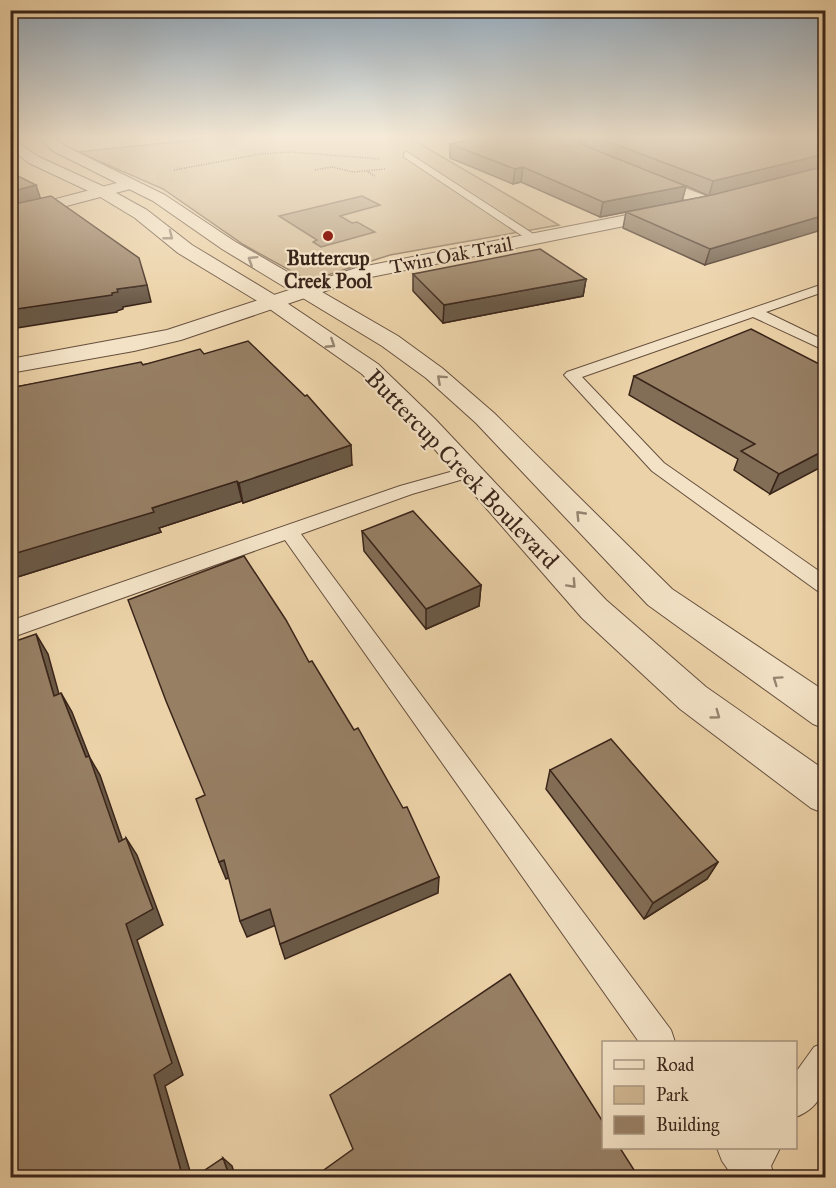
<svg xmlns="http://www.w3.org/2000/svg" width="836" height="1188" viewBox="0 0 836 1188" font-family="'IM FELL Great Primer',serif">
  <rect width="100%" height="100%" fill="#ecd2a8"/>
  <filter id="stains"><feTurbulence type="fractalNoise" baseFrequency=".00333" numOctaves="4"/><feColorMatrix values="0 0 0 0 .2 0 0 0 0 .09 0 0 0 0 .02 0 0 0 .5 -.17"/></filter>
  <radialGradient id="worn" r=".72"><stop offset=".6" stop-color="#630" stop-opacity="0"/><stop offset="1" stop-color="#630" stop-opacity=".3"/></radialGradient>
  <path fill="#ceb590" stroke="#846d55" stroke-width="1.5" d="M213 138H410L559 225 390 255 309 281 244 245 163 189 78 152Z"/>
  <path fill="#af9778" stroke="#806952" stroke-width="1.5" d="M362 196 380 205 340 216 352 223 357 222 375 232 321 247 313 242 317 240 279 216Z"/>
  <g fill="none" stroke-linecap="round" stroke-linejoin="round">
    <g stroke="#66503e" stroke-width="2">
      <path id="service" d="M407 152 538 237 540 239 534 242 530 241 404 157V153Z
        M826 283V291L766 312 826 341V351L753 317 582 377 664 463 826 576V594L819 592 652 471 564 375 567 372Z
        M468 467 474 468 477 472 474 476 412 494 301 534 671 1030 675 1042H639L285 540 10 638V621L400 486Z
        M826 1042C826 1074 831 1103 796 1117V1072L814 1047Z
        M717 1148H780L771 1166 775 1178H734L722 1161Z"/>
    </g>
    <g stroke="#66503e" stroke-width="2">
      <path id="minor" d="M643 172 714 199 716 203 714 207H702L638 180 635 177 638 174Z
        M132 179 140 184 138 187 10 221V211Z
        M668 207 674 208 676 212 674 216 361 279 181 340 134 351 10 373V359L167 330 356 268Z"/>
    </g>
    <g stroke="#66503e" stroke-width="2">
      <path id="tertiary" d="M10 138 39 157 109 189 147 210 192 245 278 297 378 364 435 419 606 600 706 687 826 771V814L811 808 680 709 582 618 417 429 362 374 264 305 178 253 135 218 97 195 29 163 10 149Z
        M40 138H55L63 145 165 195 234 241 398 336 442 368 494 413 672 589 826 692V729L813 724 648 605 476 423 426 378 382 346 222 249 153 201 53 151Z"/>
    </g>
    <path stroke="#3a251a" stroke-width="1.5" stroke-dasharray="1 1.5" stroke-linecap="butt" d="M174 170 261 154 291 152 380 159
      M315 170 332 167 353 172 385 169
      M368 172 375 176"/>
    <use href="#service" fill="#f3e2c6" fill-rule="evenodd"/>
    <use href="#minor" fill="#f3e2c6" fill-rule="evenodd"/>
    <use href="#tertiary" fill="#f3e2c6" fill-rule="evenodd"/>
  </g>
  <path fill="#826d56" stroke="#3a251a" stroke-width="1.5" fill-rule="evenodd" d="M478 138H825L705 265 623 228 626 212 600 217 521 182 513 184 450 158V144ZM686 186 709 196 712 195 682 201Z
    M413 274 586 279 583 296 443 323 413 291Z
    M204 354 352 465 243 503 242 501 159 528 161 532 11 579 12 581 10 582V388Z
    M825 367 770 494 734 470 738 459 629 395 634 376Z
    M362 531 481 585 479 606 426 629 364 551Z
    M550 770 718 862 707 879 644 919 546 789Z"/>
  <path fill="#6a5946" stroke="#3a251a" stroke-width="1.5" d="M577 138H586L585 147 579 148Z
    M825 154V167L709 196 713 181Z
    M523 167 521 182 513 184 515 169Z
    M36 185 41 200 10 209V192Z
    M686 186 682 201 600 217 603 202Z
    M825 215V229L705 265 710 249Z
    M586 279 583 296 443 323 444 305Z
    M147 285 151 302 123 307V309L117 311V312L10 329V310L112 293 117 289Z
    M351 445 352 465 243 503 239 483Z
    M825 450V465L770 494 779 474Z
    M237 481 242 501 159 528 161 532 11 579 12 581 10 582V555L152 508Z
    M481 585 479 606 426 629V609Z
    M36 634 48 654 65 716 54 696Z
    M61 693 72 712 90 758 100 775 129 859 119 842Z
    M126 838 137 855 163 925 137 940 183 1075 165 1086 192 1178H183L154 1075 126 924Z
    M224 860 231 877 226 879 219 862Z
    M718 862 707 879 644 919 653 903Z
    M439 877 438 893 285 959 280 944Z
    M270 909 276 925 247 937 240 921Z
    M223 1158 232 1166 236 1178H230Z"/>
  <path fill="#977f64" stroke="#3a251a" stroke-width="1.5" d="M478 138H577L580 144 686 186 603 202 523 167 515 169 450 144Z
    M598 138H825V154L713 181Z
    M825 166V215L710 249 626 212 712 195Z
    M10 172 36 185 10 192Z
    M51 196 139 258 147 285 117 289 118 292 112 293V295L10 310V205Z
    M540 249 586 279 444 305 413 274Z
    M751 329 825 367V450L779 474 741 451 755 444 634 376Z
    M248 341 305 396 307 395 351 445 239 483 237 481 152 508 154 512 10 555V388L141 362 143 365 200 349 204 354Z
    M413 511 481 585 426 609 362 531Z
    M244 556 286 620 309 662 312 661 354 730 358 728 403 808 407 807 439 877 280 944 270 909 240 921 224 860 219 862 196 799 205 795 166 701 128 600Z
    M36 634 54 696 61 693 86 757 89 756 119 842 126 838 153 909 126 924 172 1063 154 1075 183 1178H10V643Z
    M611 739 718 862 653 903 550 770Z
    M510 974 603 1122V1148H620L634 1170 627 1177 628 1178H319L317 1175 353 1149 330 1095Z
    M223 1158 230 1178H193Z"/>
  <defs><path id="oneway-chevron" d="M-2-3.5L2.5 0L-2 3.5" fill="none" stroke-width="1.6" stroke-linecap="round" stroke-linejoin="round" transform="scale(1.5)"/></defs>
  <g stroke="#968470">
    <use href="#oneway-chevron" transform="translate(169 236) rotate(38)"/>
    <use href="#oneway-chevron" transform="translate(252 260) rotate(-148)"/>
    <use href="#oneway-chevron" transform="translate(331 344) rotate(33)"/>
    <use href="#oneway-chevron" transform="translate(441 379) rotate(-138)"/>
    <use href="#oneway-chevron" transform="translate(580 515) rotate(-134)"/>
    <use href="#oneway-chevron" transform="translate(572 584) rotate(47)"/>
    <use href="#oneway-chevron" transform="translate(777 680) rotate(-145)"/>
    <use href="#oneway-chevron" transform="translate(716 715) rotate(36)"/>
  </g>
  <linearGradient id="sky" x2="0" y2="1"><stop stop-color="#91a8bb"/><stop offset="0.45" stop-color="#f6ebd8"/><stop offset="1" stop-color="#f6ebd8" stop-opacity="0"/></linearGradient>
  <rect width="836" height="304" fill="url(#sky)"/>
  <circle fill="#8f2418" stroke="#f3e2c6" stroke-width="2" cx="328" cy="236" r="6"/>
  <g text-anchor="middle" stroke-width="4.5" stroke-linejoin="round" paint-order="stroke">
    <g font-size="20" fill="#3a251a" stroke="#f3e2c6">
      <text transform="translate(451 255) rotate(-11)" y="7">Twin Oak Trail</text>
    </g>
    <g font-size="20" font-weight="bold" fill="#3a251a" stroke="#f3e2c6">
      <text x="328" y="265">Buttercup<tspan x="328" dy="23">Creek Pool</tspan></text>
    </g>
    <g font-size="24" fill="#3a251a" stroke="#f3e2c6">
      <text transform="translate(462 469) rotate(46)" y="8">Buttercup Creek Boulevard</text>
    </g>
  </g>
  <rect width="836" height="1188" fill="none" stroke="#ecd2a8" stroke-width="36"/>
  <rect x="12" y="12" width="812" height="1164" fill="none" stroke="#3a251a" stroke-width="3"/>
  <rect x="18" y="18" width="800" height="1152" fill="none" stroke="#3a251a" stroke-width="1.5"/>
  <rect x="602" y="1041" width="195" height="108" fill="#f3e2c6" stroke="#a99681" stroke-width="1.5"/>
  <rect x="614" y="1060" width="30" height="9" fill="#f3e2c6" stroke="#a99681" stroke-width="1.5"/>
  <text x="656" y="1071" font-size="18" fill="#3a251a">Road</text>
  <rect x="614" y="1086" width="30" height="18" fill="#ceb590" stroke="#a99681" stroke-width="1.5"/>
  <text x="656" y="1101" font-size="18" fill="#3a251a">Park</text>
  <rect x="614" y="1116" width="30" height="18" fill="#977f64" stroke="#a99681" stroke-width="1.5"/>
  <text x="656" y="1131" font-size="18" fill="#3a251a">Building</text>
  <rect width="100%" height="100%" filter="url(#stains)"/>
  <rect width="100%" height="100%" fill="url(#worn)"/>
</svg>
